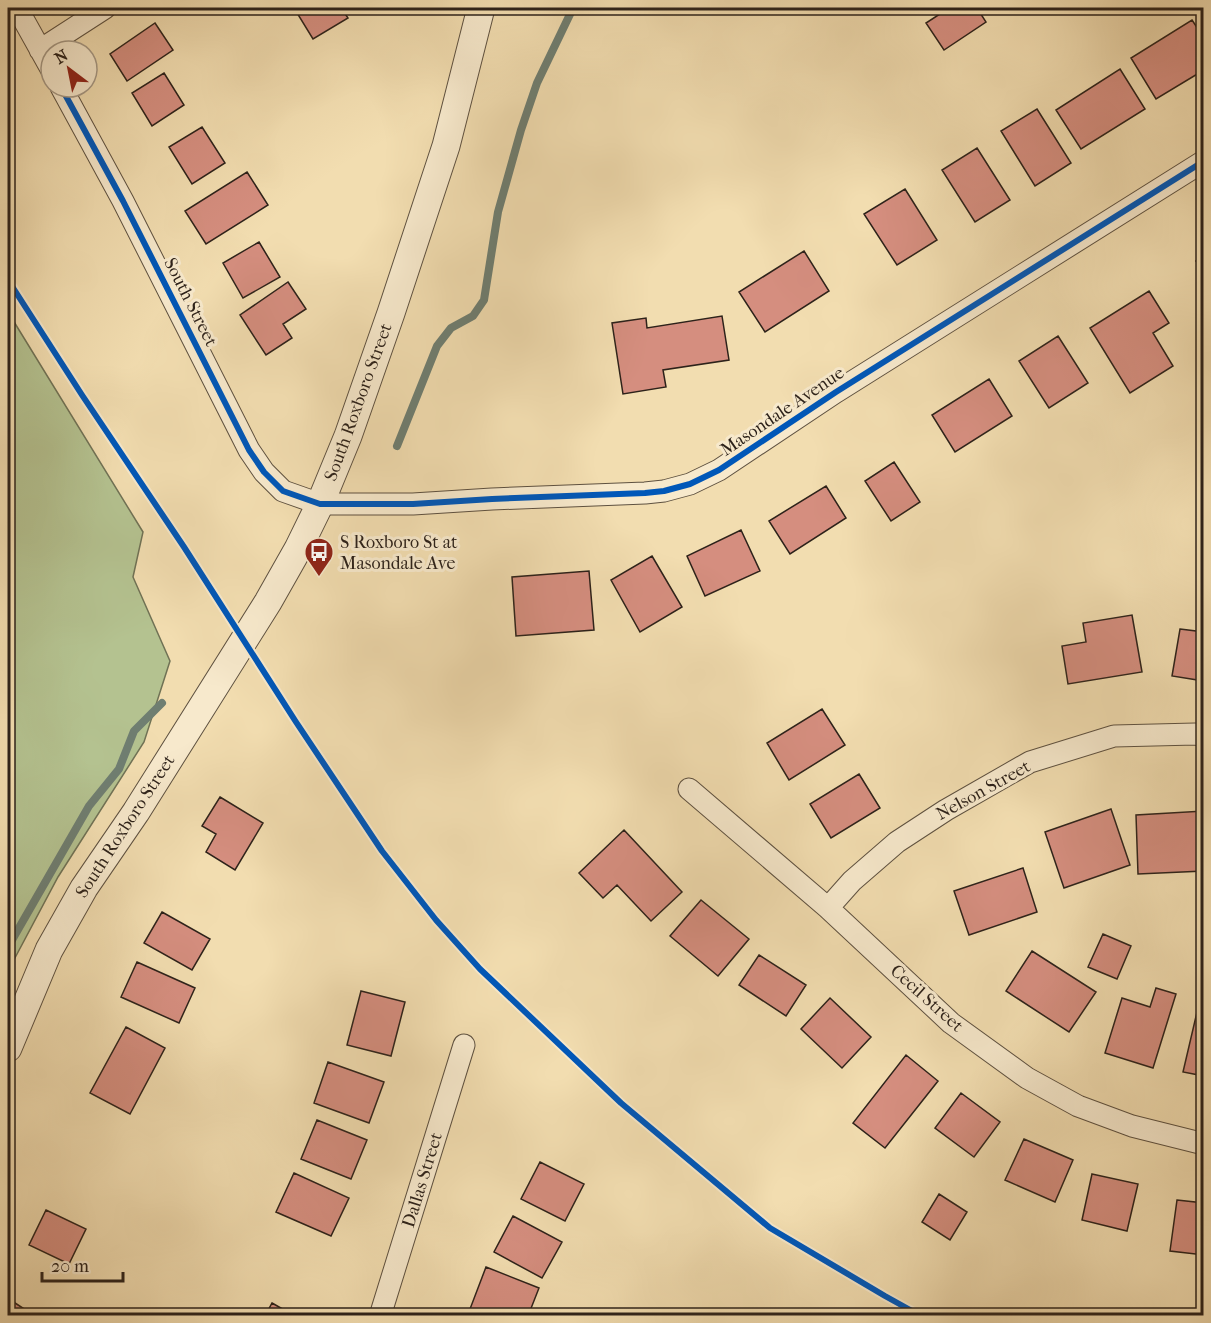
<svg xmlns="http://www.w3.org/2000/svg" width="1211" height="1323" viewBox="0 0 1211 1323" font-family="'IM FELL French Canon',serif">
  <rect width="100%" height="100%" fill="#f2ddb0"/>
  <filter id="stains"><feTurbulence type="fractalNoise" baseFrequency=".00333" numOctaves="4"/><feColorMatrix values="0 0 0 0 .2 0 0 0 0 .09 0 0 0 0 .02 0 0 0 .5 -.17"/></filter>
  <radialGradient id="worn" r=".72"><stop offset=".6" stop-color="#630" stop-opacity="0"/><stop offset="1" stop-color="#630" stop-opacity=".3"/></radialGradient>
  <path fill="#b4c290" stroke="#707255" stroke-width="1.5" d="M8 312 143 532 133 577 170 661 144 742 58 877 8 971Z"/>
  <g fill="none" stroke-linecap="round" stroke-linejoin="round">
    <path stroke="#6f7e71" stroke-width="8" d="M397 446 437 346 451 328 473 316 484 300 498 212 521 130 537 83 573 8
      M8 947 89 806 119 769 134 731 162 703"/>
  </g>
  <path fill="#d58e7f" stroke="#2d221a" stroke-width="1.5" d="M294 8H341L348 18 313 39Z
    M949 8H977L986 22 944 50 926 23Z
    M1192 20 1204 38V70L1156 99 1131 58Z
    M155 23 173 50 127 81 110 54Z
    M1120 69 1145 109 1081 149 1056 110Z
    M164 73 184 105 152 126 132 93Z
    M1037 109 1071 163 1035 186 1001 131Z
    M202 127 225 163 192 184 169 147Z
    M977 148 1010 200 975 222 942 170Z
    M247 172 268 205 206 244 185 211Z
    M905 189 937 240 897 265 864 214Z
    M259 242 280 277 243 298 223 263Z
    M804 251 829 291 765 332 739 292Z
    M1204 256V273L1196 261Z
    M288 282 306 309 283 324 292 338 266 355 240 315Z
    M1149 291 1169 323 1153 333 1173 366 1130 393 1090 328Z
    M722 316 729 360 663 370 666 387 623 394 612 323 646 318 647 328Z
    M1058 336 1088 383 1049 408 1019 361Z
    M989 379 1012 416 955 452 932 415Z
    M894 462 920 502 891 521 865 481Z
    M826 486 846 518 790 554 769 521Z
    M741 530 760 571 705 596 687 556Z
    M652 556 682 607 640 632 611 580Z
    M589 571 594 630 516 636 512 577Z
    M1132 615 1142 672 1068 684 1062 646 1086 642 1083 623Z
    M1180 629 1204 632V681L1172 676Z
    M822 709 845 745 789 780 767 743Z
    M859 774 880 808 831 838 810 804Z
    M220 797 263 823 235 870 206 852 216 834 202 826Z
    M1111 809 1130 865 1064 888 1045 832Z
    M1204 811V871L1138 874 1136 815Z
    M624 830 682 892 651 921 617 885 603 898 579 873Z
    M1023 868 1037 912 969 935 954 891Z
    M701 900 749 939 718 976 670 936Z
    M162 912 210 939 192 970 144 943Z
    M1103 934 1131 946 1117 979 1088 967Z
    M1032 951 1096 992 1069 1032 1006 991Z
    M759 955 806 985 786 1016 739 985Z
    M137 962 195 988 179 1023 121 997Z
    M1156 988 1176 994 1153 1068 1105 1053 1122 998 1150 1007Z
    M361 991 405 1002 391 1056 347 1045Z
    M830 998 871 1037 842 1068 801 1029Z
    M1197 1012 1204 1013V1076L1183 1072Z
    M126 1027 165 1048 130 1114 90 1093Z
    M906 1055 938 1081 885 1148 853 1123Z
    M328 1062 384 1082 369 1123 314 1103Z
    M961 1093 1000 1122 974 1157 935 1128Z
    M317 1120 367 1140 351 1179 301 1159Z
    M1024 1139 1073 1160 1055 1202 1005 1180Z
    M540 1162 584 1184 565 1221 521 1199Z
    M294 1173 349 1198 331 1236 276 1212Z
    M1092 1174 1138 1184 1127 1231 1082 1220Z
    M939 1194 967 1212 950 1240 922 1222Z
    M1177 1200 1204 1203V1255L1170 1251Z
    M46 1210 86 1229 69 1264 29 1245Z
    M513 1216 562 1242 542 1278 494 1252Z
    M486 1267 539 1288 528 1316H486L470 1309Z
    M12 1301 35 1316H8V1308Z
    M272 1303 295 1316H265Z"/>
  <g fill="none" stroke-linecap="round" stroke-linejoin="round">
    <g stroke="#5e5140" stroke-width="23">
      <path id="minor" d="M17 8 51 69
        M40 50 105 8
        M61 87 123 201 249 450 264 472 283 491 320 504H413L492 499 645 493 664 491 690 484 719 470 836 392 1204 161
        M689 789 828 908 951 1023 1027 1078 1078 1106 1132 1126 1204 1144
        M828 908 852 881 897 842 946 810 1030 762 1114 736 1195 734 1204 736
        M380 1316 464 1045"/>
    </g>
    <g stroke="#5e5140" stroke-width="29">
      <path id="tertiary" d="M8 1048 49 950 84 888 136 812 268 602 298 549 320 504 348 436 391 313 446 146 481 8"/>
    </g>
    <use href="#minor" stroke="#f7e9cc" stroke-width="21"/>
    <use href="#tertiary" stroke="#f7e9cc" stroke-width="27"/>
    <g stroke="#f7e9cc" stroke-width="10">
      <path id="cycleway" d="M61 87 123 201 249 450 264 472 283 491 320 504H413L492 499 645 493 664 491 690 484 719 470 836 392 1204 161
        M8 280 82 395 184 547 296 722 382 851 436 920 480 969 621 1103 770 1228 885 1296 921 1316"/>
    </g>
    <use href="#cycleway" stroke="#0057b8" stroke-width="6"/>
  </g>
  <defs>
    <g id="bus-pin" transform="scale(1.5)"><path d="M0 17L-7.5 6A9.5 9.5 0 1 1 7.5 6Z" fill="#8f2418" stroke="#f7e9cc"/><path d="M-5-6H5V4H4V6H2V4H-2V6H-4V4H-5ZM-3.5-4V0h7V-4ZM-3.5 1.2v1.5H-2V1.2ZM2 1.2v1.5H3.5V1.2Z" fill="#fff"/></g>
  </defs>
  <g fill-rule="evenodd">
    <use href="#bus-pin" x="319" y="552"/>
  </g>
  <g text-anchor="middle" stroke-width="6" stroke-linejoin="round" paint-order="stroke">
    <g font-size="18" fill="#2d221a" stroke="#f7e9cc">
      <text transform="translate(191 302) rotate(63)" y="6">South Street</text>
      <text transform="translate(358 402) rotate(-70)" y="6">South Roxboro Street</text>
      <text transform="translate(782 411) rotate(-34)" y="6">Masondale Avenue</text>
      <text transform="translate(983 790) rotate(-29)" y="6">Nelson Street</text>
      <text transform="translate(125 826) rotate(-57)" y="6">South Roxboro Street</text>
      <text transform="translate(927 998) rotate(42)" y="6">Cecil Street</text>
      <text transform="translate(422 1180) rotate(-73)" y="6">Dallas Street</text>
    </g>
    <g font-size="18" fill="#2d221a" stroke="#f7e9cc" text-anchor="start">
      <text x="340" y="548">S Roxboro St at<tspan x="340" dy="21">Masondale Ave</tspan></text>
    </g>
  </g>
  <rect width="1211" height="1323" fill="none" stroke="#f2ddb0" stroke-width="30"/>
  <rect x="9" y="9" width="1193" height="1305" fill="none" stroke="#2d221a" stroke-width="3"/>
  <rect x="15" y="15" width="1181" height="1293" fill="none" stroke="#2d221a" stroke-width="1.5"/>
  <g transform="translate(69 69) rotate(328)"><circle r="28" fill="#f7e9cc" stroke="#a69985" stroke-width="1.5"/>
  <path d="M0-4.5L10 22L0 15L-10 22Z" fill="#8f2418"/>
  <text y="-9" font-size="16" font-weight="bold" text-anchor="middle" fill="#2d221a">N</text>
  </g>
  <path d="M42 1272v9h81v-9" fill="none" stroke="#2d221a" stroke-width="3"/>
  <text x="51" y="1272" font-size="18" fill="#2d221a" stroke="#f7e9cc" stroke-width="4.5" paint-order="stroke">20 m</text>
  <rect width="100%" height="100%" filter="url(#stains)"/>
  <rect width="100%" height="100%" fill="url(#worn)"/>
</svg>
